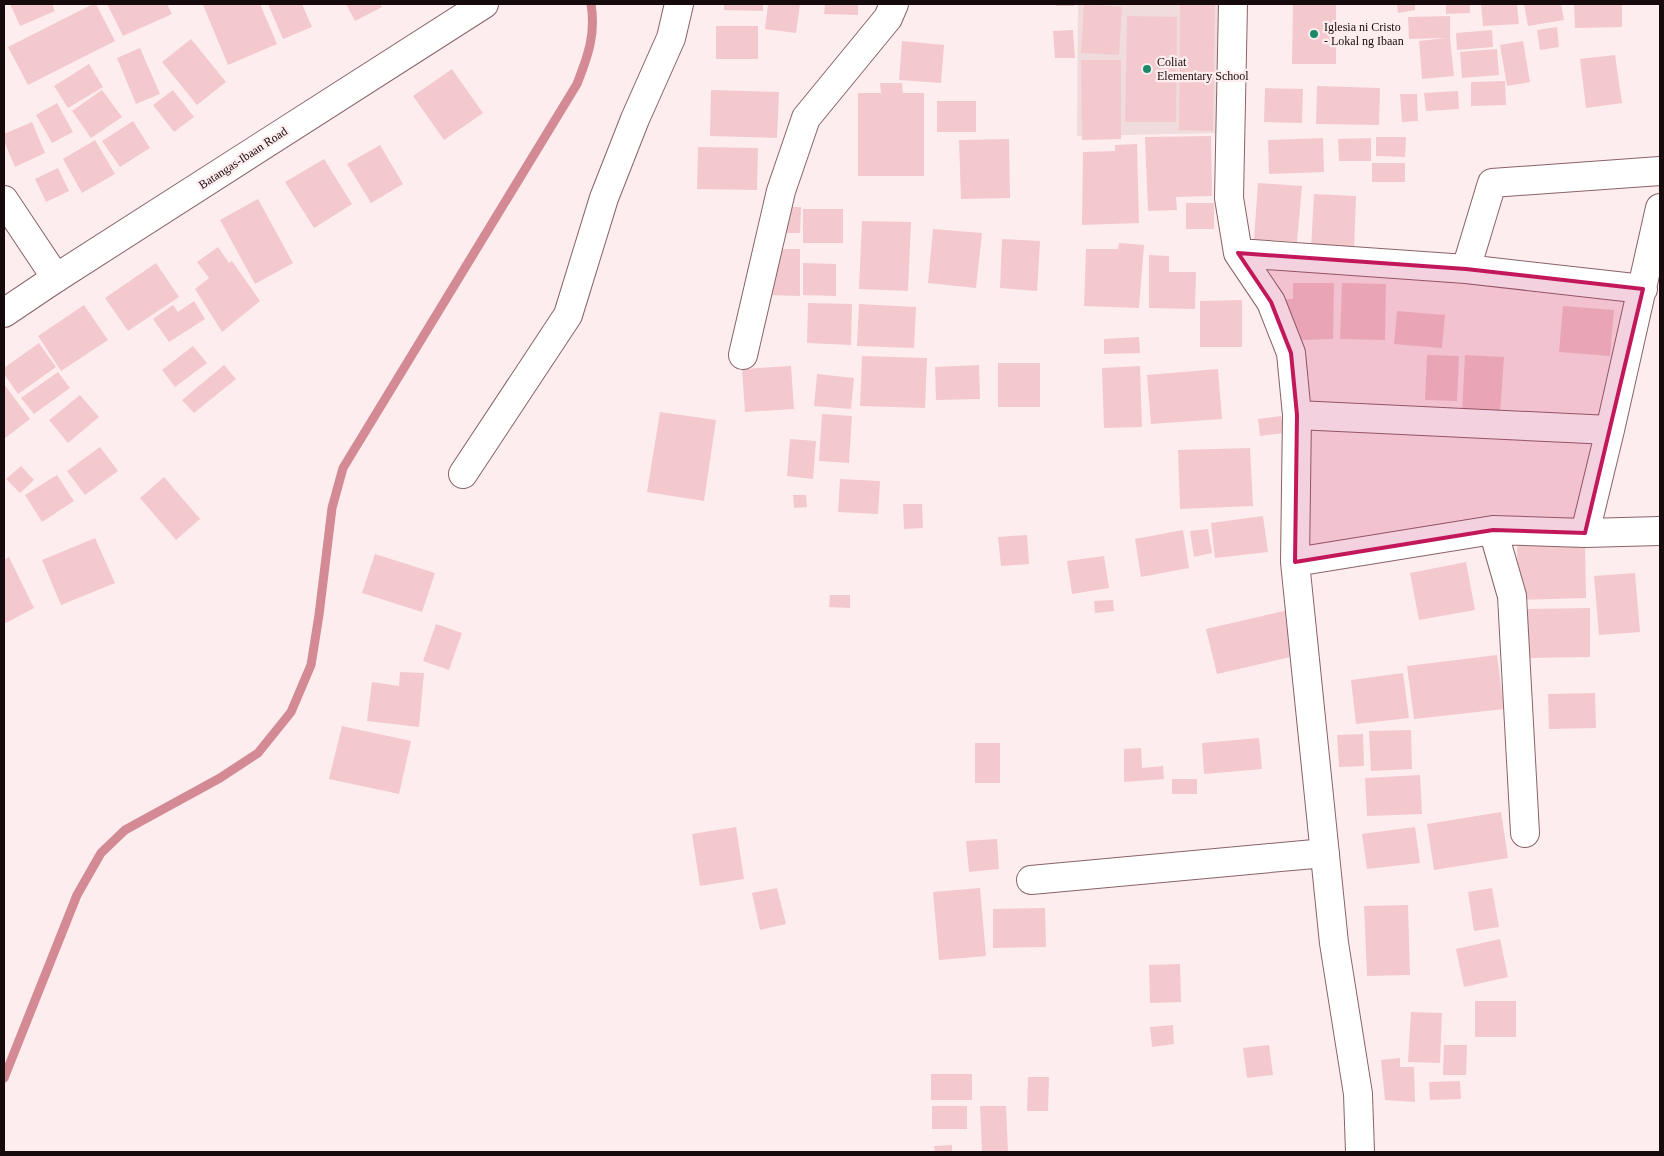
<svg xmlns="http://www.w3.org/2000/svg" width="1664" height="1156" viewBox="0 0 1664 1156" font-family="Georgia,serif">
  <rect width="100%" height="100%" fill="#feedee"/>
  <path fill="#f0dbdd" d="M1078 4H1218L1217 133 1077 136Z"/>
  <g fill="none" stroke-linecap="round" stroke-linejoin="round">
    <path stroke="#d38a94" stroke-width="9" d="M4 1078 77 895 101 853 125 830 220 778 258 753 291 712 311 665 319 615 332 508 343 468 577 84C588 56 596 34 591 4"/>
  </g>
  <path fill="#f3c9ce" d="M10 4H52L55 11 20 26Z
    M93 4H96L115 41 28 85 8 47Z
    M107 4H167L172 14 123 36Z
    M206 4H260L277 44 228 65 203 5Z
    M268 4H302L312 27 283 39Z
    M346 4H380L382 7 355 21Z
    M724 4H763V11L724 10Z
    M768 4H800L796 33 765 29Z
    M825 4H858V15L824 14Z
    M1056 4H1074V6H1056Z
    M1084 4 1122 7 1119 55 1081 53Z
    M1180 4H1215L1213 131 1179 130Z
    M1293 4H1336V64H1292Z
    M1397 4H1415V10L1398 13Z
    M1446 4H1470V13L1446 14Z
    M1481 4H1517L1519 24 1483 26Z
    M1524 4H1561L1564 20 1528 26Z
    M1574 4H1622V27L1575 28Z
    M1127 16 1177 17 1176 122H1125Z
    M1450 16V38L1454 76 1422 79 1419 41 1446 38 1409 39 1408 17Z
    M716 26H758V59H716Z
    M1557 27 1559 47 1540 50 1537 30Z
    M1073 30 1075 58H1055L1053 31Z
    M1492 30 1493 47 1457 50 1456 33Z
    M191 39 226 82 197 105 162 62Z
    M902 41 944 45 941 83 899 80Z
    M1523 41 1530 82 1507 86 1500 45Z
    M140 48 160 94 136 104 117 58Z
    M1497 49 1499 75 1462 78 1460 52Z
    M1615 55 1622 103 1586 108 1580 59Z
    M1081 60H1121V139L1082 140Z
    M89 64 103 87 68 108 54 86Z
    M452 69 483 113 444 140 413 96Z
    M1505 81 1506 105 1471 106V82Z
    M880 83H902L903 93H924V176H858V93H881Z
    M1317 86 1380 88 1379 125 1316 124Z
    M1265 88 1303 89 1302 123 1264 122Z
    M102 90 122 117 91 138 72 111Z
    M173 90 194 117 174 132 153 105Z
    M711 90 779 92 777 138 710 136Z
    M1458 91 1459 109 1426 111 1424 93Z
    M1400 94H1417L1418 121 1402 122Z
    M937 101H976V132H937Z
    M57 103 73 132 52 143 36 115Z
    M133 121 150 148 120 167 102 141Z
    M32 122 45 153 15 167 4 141V134Z
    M1211 136 1212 196 1176 197 1177 210 1148 211 1145 137Z
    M1376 137H1406L1405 157 1376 156Z
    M1323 138 1324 172 1269 174 1268 140Z
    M1371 138V161H1339L1338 139Z
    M1009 139 1010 198 961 199 959 140Z
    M95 140 115 174 82 193 63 159Z
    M1137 144 1139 223 1082 225 1083 152 1115 151V145Z
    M380 145 403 184 371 203 347 164Z
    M698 147 758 148 757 190 697 189Z
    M324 159 352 204 314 228 285 182Z
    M1372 163H1405V182H1372Z
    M58 168 69 191 46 202 35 179Z
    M1258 183 1302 186 1297 242 1254 239Z
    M1314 194 1356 196 1354 250 1311 249Z
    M258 199 293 263 255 284 220 220Z
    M1186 203H1214V229H1186Z
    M778 207H801L800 233H777Z
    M803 209H843V243H803Z
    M862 221 911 222 908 291 859 289Z
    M933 229 982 233 976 288 928 283Z
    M1002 239 1040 241 1037 291 1000 288Z
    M1119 243 1144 245 1139 308 1084 306 1086 249H1118Z
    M218 247 229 263 232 261 260 301 222 332 195 289 209 278 197 262Z
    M769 249H800V296L768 295Z
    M1149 255 1169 256V272H1196L1195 309 1149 308Z
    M156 263 179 297 128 331 105 298Z
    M803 263 836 264V296L803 295Z
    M1293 283H1334L1333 339 1302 340 1292 315 1283 299H1293Z
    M1342 283 1386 284 1385 340 1340 339Z
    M1242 300V347H1200V301Z
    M194 301 205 319 169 342 153 319 173 305 178 312Z
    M808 303 852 304 851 345 807 343Z
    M859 304 916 307 914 348 857 346Z
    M84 305 108 340 61 371 38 336Z
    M1563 306 1614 310 1610 356 1559 352Z
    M1397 311 1445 315 1442 348 1394 344Z
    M1139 337 1140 353 1104 354V339Z
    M39 343 56 367 18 394 4 374V368Z
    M193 346 207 363 175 387 162 370Z
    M1427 355 1459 356 1457 401 1425 400Z
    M1465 355 1504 357 1500 413 1462 412Z
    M862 356 927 358 925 408 860 406Z
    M998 363H1040V407H998Z
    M224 365 236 379 194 413 182 400Z
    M979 365 980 399 936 400 935 367Z
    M791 366 794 409 745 412 742 369Z
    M1140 366 1142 427 1104 428 1102 368Z
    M1218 369 1222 419 1151 424 1147 375Z
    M58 372 70 388 34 414 21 398Z
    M817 374 854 378 851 409 814 406Z
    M4 384 30 419 4 439Z
    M80 395 99 417 68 443 49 420Z
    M660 412 716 420 704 501 647 492Z
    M822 414 852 416 849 463 819 461Z
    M1281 416 1284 433 1260 436 1258 419Z
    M790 439 816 441 813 479 787 476Z
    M100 447 118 471 85 495 67 471Z
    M1250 448 1253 506 1180 509 1178 450Z
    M21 466 34 480 20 493 6 479Z
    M57 475 74 501 42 522 25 495Z
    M164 477 200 519 176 540 140 498Z
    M840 479 880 481 878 514 838 512Z
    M793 495H806L807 507 794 508Z
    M903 504H922L923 528 904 529Z
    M1263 516 1268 552 1215 558 1211 523Z
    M1208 529 1212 553 1194 557 1190 531Z
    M1183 530 1189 568 1141 577 1135 539Z
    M1027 535 1029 564 1001 566 998 537Z
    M95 538 115 583 61 605 42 560Z
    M1585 544 1586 598 1518 600 1517 545Z
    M375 554 435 573 422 612 362 593Z
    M1104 556 1109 588 1072 594 1067 561Z
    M9 557 34 608 4 624V560Z
    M1466 562 1475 610 1419 620 1410 573Z
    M1635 573 1640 632 1599 635 1594 576Z
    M830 595H850V608L829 607Z
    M1113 600 1114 611 1095 613 1094 601Z
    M1590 608V657L1525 658V609Z
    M1288 610 1299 655 1217 674 1206 629Z
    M436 624 462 633 449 670 423 661Z
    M1497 655 1504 709 1414 719 1407 666Z
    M400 672 424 673 419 727 367 721 372 682 399 686Z
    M1403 673 1409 718 1356 724 1351 680Z
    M1595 693 1596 728 1549 729 1548 694Z
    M342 726 411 741 399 794 329 779Z
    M1411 730 1412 769 1371 771 1369 731Z
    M1363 734 1364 766 1339 767 1337 735Z
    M1259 738 1262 769 1204 774 1202 743Z
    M975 743H1000V783H975Z
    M1141 748 1142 768 1163 766 1164 779 1124 782V749Z
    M1420 775 1422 814 1367 816 1365 778Z
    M1172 779H1197V794H1172Z
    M1501 812 1508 858 1434 870 1427 824Z
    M736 827 744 879 700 886 692 834Z
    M1415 827 1420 863 1367 869 1362 834Z
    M997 839 999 869 969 872 966 841Z
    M777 888 786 924 760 930 752 893Z
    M980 888 986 956 939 960 933 892Z
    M1492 888 1499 927 1474 931 1468 892Z
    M1408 905 1410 975 1367 976 1364 906Z
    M1045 908 1046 947 993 948V909Z
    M1500 939 1508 977 1464 987 1456 949Z
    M1180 964 1181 1002 1150 1003 1149 965Z
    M1475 1001H1516V1037H1475Z
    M1411 1012 1442 1013 1440 1063 1408 1062Z
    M1173 1025 1174 1044 1152 1047 1150 1027Z
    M1269 1045 1273 1075 1247 1078 1243 1048Z
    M1444 1045H1467L1466 1075H1443Z
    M1400 1058V1067H1414L1415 1102 1385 1100 1381 1060Z
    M931 1074H972V1100H931Z
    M1028 1077H1049L1048 1111H1027Z
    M1460 1081 1461 1099 1430 1100 1429 1082Z
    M932 1106H967V1129H932Z
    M980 1106H1006L1008 1152H982Z
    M952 1145V1152H935L934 1146Z"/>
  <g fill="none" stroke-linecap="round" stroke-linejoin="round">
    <g stroke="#886368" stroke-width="30">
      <path id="minor" d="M1233 4 1229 198 1238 253 1271 302 1291 353 1297 415 1295 562 1334 943 1358 1094 1360 1152
        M4 200 56 278
        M1238 253 1466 269 1643 289
        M1466 269 1492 183 1660 171
        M743 355 781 191 806 118 888 18 894 4
        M1297 415 1610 430
        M463 474 568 315 604 198 635 119 671 38 679 4
        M1493 530 1512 596 1525 833
        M1585 533 1610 430 1660 208
        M1295 562 1493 530 1585 533 1660 531
        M1031 880 1325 853"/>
    </g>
    <g stroke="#886368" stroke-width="30">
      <path id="major" d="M4 313 56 278 484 4"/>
    </g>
    <use href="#minor" stroke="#fff" stroke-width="28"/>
    <use href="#major" stroke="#fff" stroke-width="28"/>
  </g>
  <path fill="#c2185b" fill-opacity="0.2" stroke="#c2185b" stroke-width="4" stroke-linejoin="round" d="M1238 253 1466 269 1643 289 1585 533 1493 530 1295 562 1297 415 1291 353 1271 302Z"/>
  <g fill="#1b8a69" stroke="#feedee" stroke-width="2">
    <circle cx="1314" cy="34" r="5"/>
    <circle cx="1147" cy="69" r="5"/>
  </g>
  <g text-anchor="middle" stroke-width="4.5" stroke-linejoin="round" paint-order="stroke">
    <g font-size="12" fill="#170a0c" stroke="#feedee" text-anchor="start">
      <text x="1324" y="31">Iglesia ni Cristo<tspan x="1324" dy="14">- Lokal ng Ibaan</tspan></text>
      <text x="1157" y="66">Coliat<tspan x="1157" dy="14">Elementary School</tspan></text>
    </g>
    <g font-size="12" fill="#170a0c" stroke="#feedee">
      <text transform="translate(243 158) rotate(-33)" y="4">Batangas-Ibaan Road</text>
    </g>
  </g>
  <rect width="1664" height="1156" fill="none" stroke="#170a0c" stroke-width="10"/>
</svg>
